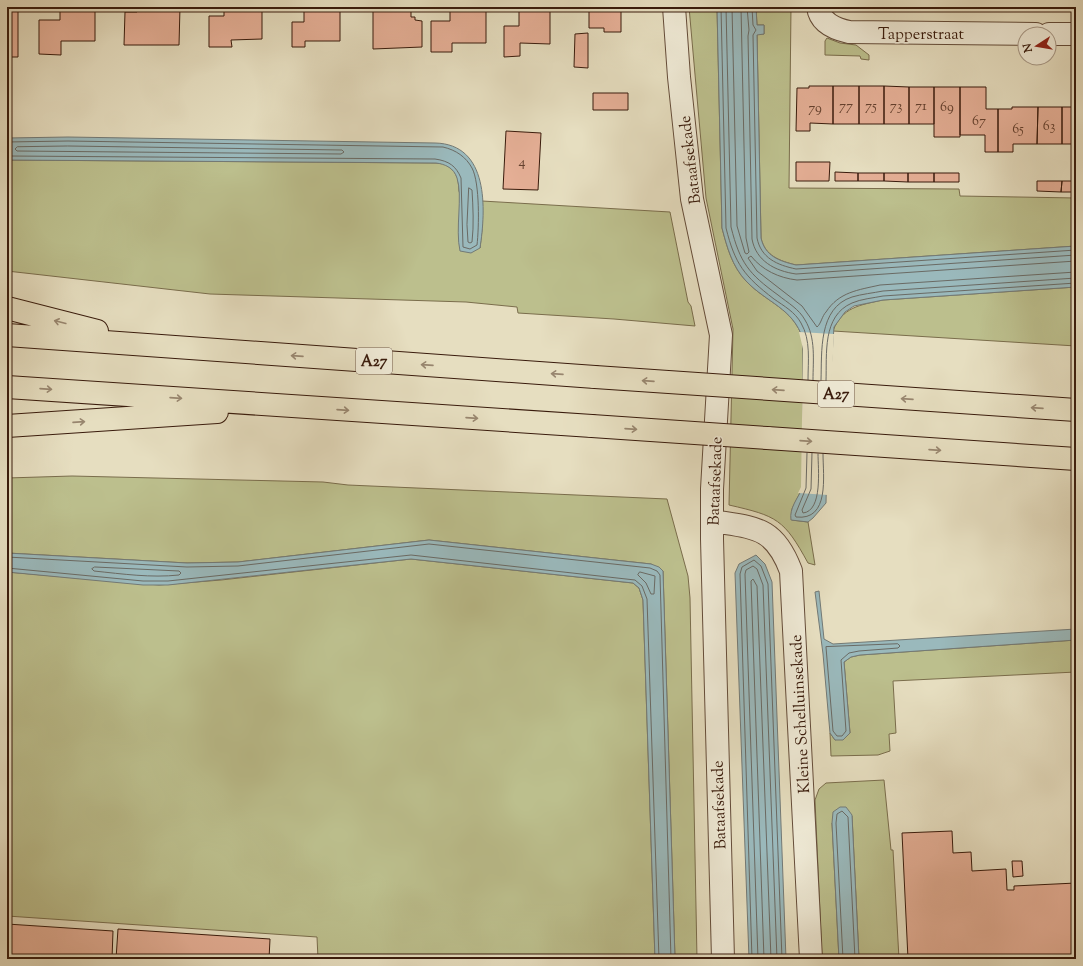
<svg xmlns="http://www.w3.org/2000/svg" width="1083" height="966" viewBox="0 0 1083 966" font-family="'Sorts Mill Goudy',serif">
  <rect width="100%" height="100%" fill="#e6dec0"/>
  <filter id="stains"><feTurbulence type="fractalNoise" baseFrequency=".005" numOctaves="4"/><feColorMatrix values="0 0 0 0 .2 0 0 0 0 .09 0 0 0 0 .02 0 0 0 .5 -.17"/></filter>
  <radialGradient id="worn" r=".72"><stop offset=".6" stop-color="#630" stop-opacity="0"/><stop offset="1" stop-color="#630" stop-opacity=".3"/></radialGradient>
  <path fill="#bcbf8d" stroke="#7a6d4c" d="M689 7H717L722 228C727 247 732 266 746 281 767 303 793 308 803 339V487L792 509V520L808 522 815 565 808 563C784 519 777 516 729 505L733 329 706 198Z
    M756 7H791L789 188 959 189 960 196 1076 198V246L796 265C780 261 765 256 761 238L757 34H764V25H757Z
    M827 38 840 43 856 45 869 55V60L861 59 860 56 825 55V41Z
    M7 160 436 163 445 164 454 171 458 179 459 191 480 248 482 230V201L670 212 688 302 691 306 695 326 614 319 518 313 517 307 466 302 210 294 7 271Z
    M1076 287V346L833 331C842 307 860 305 883 300Z
    M72 476 323 482 348 485 667 499 688 576 690 598 697 959H675L663 571 651 564 429 540 238 562 187 563 7 553V478Z
    M411 559 633 583 639 588 643 600 655 959H318L317 937 7 916V572L159 585 221 580Z
    M1076 640V672L893 681 896 733 889 734 890 751 878 755 831 756 830 733 835 740 850 733 844 662 851 657 860 655Z
    M884 780 891 850H893L899 959H859L852 816 832 823 839 959H822L815 800 819 789 826 783Z"/>
  <path fill="#9ab9bc" stroke="#737a76" d="M717 7H756L757 25H764V34L757 35 761 238C765 256 779 261 796 265L1076 246V287L883 300 854 306 845 312 834 327 828 412 826 503 813 518 808 522 791 520C789 508 798 498 803 487V339C793 308 767 303 746 281 732 266 727 247 722 228Z
    M68 137 435 143C489 144 486 209 480 248L471 253 460 251C455 229 463 196 457 178 454 168 445 164 436 163L7 160V138Z
    M429 540 651 564 659 567 663 571 675 959H655L643 600 639 588 633 583 411 559 168 585H143L7 572V553L187 563 238 562Z
    M756 555 765 564 772 582 786 959H749L735 573 739 564Z
    M819 591 824 639 833 644 1076 629V640L860 655 851 657 844 662 850 733 843 740H835L830 733 823 654 815 592Z
    M840 807H846L852 815 859 959H839L832 823 833 812Z"/>
  <path fill="#e6dec0" d="M799 332 834 334 830 413 828 495 798 493 801 487 803 349Z"/>
  <g fill="none" stroke-linecap="round" stroke-linejoin="round">
    <path stroke="#6a6a64" stroke-width="1" d="M721 7 726 228C735 264 744 276 774 299 784 306 795 312 801 323 811 340 808 361 808 380
      M726 7 731 227C740 263 749 274 778 295 788 303 799 309 805 320 816 338 813 360 813 380
      M732 7 737 226 745 253 747 254 749 252 746 238 741 7
      M747 7 749 30 748 36 752 239C756 261 775 271 796 274L1076 255
      M752 7 753 25 756 30 753 35 757 238C761 258 777 265 796 269L1076 250
      M7 142 68 141 443 147C456 150 466 157 472 168 480 183 479 228 477 245L470 249 463 247 461 178C456 166 449 161 435 159L7 156
      M68 146 342 150 344 152 341 154 17 151 15 149 17 147Z
      M469 188 472 190C473 207 474 225 472 242L470 243 468 242 467 225Z
      M1076 261 797 280C779 278 762 270 751 256L748 258 757 271 802 306 817 327C821 324 822 316 826 312 839 292 858 290 880 285L1076 272
      M821 380C822 352 818 308 852 297 862 294 873 293 883 291L1076 278
      M826 381C827 354 822 316 852 303 861 299 873 298 883 296L1076 283
      M807 453 806 488 795 515 796 517C830 521 823 476 823 454
      M812 453 811 489 802 510 803 513C823 511 818 468 818 454
      M7 557 187 567 238 566 429 544 650 568 657 571 660 575 671 959
      M95 567 179 571 181 573 179 575C151 578 123 574 94 571L92 569Z
      M7 568 143 581H168L411 555 635 580 642 586 647 599 659 959
      M640 572 655 576 654 594H651L646 583 638 575Z
      M898 644 900 646 898 648 859 651 849 653 841 660 846 731 842 736H837L833 731 826 647Z
      M752 959 740 574 742 567 754 560 761 566 768 584 782 959
      M758 959 745 574 746 570 753 566 757 569 763 585 777 959
      M764 959 751 581 753 579 757 586 771 959
      M843 959 836 823 837 814 842 811 848 817 855 959"/>
  </g>
  <path fill="#e5af96" stroke="#391b0c" d="M7 7H18V57H7Z
    M60 7H95V41H61V55L39 54V20H60Z
    M137 7H180L179 45H124L125 12H137Z
    M224 7H262V39L231 40 232 47H209V16H224Z
    M304 7H340V41H305V47H292V22H304Z
    M373 7H411V17H415V20L422 21V47L373 49Z
    M450 7H486V43H452V52H431V21H450Z
    M519 7H550V44L520 43V56L504 57V26H519Z
    M589 7H621V32H604V28H589Z
    M588 33V68L574 67 575 34Z
    M809 86H833V124L810 123V131H796L797 88H809Z
    M833 86H859V124H833Z
    M859 86H884V124H859Z
    M884 86 909 87V124H884Z
    M909 87H934V124H909Z
    M934 87H960V137H934Z
    M960 87H986V109H998V152H985V135H960Z
    M593 93H628V110H593Z
    M1012 107H1038L1037 144H1013V152H998V109H1012Z
    M1038 107H1062V144H1037Z
    M1062 107H1076V144H1062Z
    M506 131 541 133 538 190 503 189Z
    M796 162H830L829 181H796Z
    M835 172 858 173V181H835Z
    M858 173H884V181H858Z
    M884 173H908V182L884 181Z
    M908 173H934V182H908Z
    M934 173H959V182H934Z
    M1037 181H1062L1061 192 1037 191Z
    M1062 181H1076V192H1061Z
    M952 831 953 853 971 852 972 871 1006 869 1007 890H1014V886L1076 883V959H908L902 833Z
    M1012 861H1022L1023 876 1013 877Z
    M7 924 113 931 112 959 7 958Z
    M118 929 270 939 269 959H116Z"/>
  <g fill="none" stroke-linecap="round" stroke-linejoin="round">
    <g stroke="#644c39" stroke-width="24">
      <path id="minor" d="M674 7 679 77 692 199 721 335 712 489V539L723 959
        M818 7C820 23 835 29 849 32L1036 34
        M1049 34H1076
        M712 521C755 528 774 526 791 571L811 959"/>
    </g>
    <g stroke="#391b0c" stroke-width="24">
      <path id="highway" d="M7 308 97 331
        M7 335 595 377
        M7 387 592 426
        M7 426 217 412
        M767 438 1076 459"/>
    </g>
    <use href="#minor" stroke="#efead6" stroke-width="22"/>
    <use href="#highway" stroke="#e6dec0" stroke-width="22"/>
    <g stroke="#391b0c" stroke-width="24" stroke-linecap="butt">
      <path id="highway-bridge" d="M595 377 1076 410
        M592 426 767 438"/>
    </g>
    <use href="#highway-bridge" stroke="#e6dec0" stroke-width="22"/>
  </g>
  <defs><path id="oneway-shaft" d="M-6 0H5M1.5-3L5.5 0L1.5 3" fill="none" stroke-width="1.6" stroke-linecap="round" stroke-linejoin="round"/></defs>
  <g stroke="#98866f">
    <use href="#oneway-shaft" transform="translate(60 322) rotate(-166)"/>
    <use href="#oneway-shaft" transform="translate(297 356) rotate(-176)"/>
    <use href="#oneway-shaft" transform="translate(427 365) rotate(-176)"/>
    <use href="#oneway-shaft" transform="translate(557 374) rotate(-176)"/>
    <use href="#oneway-shaft" transform="translate(648 381) rotate(-176)"/>
    <use href="#oneway-shaft" transform="translate(46 389) rotate(4)"/>
    <use href="#oneway-shaft" transform="translate(778 390) rotate(-176)"/>
    <use href="#oneway-shaft" transform="translate(176 398) rotate(4)"/>
    <use href="#oneway-shaft" transform="translate(907 399) rotate(-176)"/>
    <use href="#oneway-shaft" transform="translate(1037 408) rotate(-176)"/>
    <use href="#oneway-shaft" transform="translate(343 410) rotate(4)"/>
    <use href="#oneway-shaft" transform="translate(472 418) rotate(4)"/>
    <use href="#oneway-shaft" transform="translate(79 422) rotate(-4)"/>
    <use href="#oneway-shaft" transform="translate(631 429) rotate(4)"/>
    <use href="#oneway-shaft" transform="translate(806 441) rotate(4)"/>
    <use href="#oneway-shaft" transform="translate(935 450) rotate(4)"/>
  </g>
  <g text-anchor="middle" stroke-width="3" stroke-linejoin="round" paint-order="stroke">
    <g font-size="14" fill="#64402e">
      <text x="846" y="110">77</text>
      <text x="871" y="110">75</text>
      <text x="896" y="110">73</text>
      <text x="921" y="110">71</text>
      <text x="947" y="111">69</text>
      <text x="815" y="112">79</text>
      <text x="979" y="125">67</text>
      <text x="1049" y="130">63</text>
      <text x="1018" y="133">65</text>
      <text x="522" y="166">4</text>
    </g>
    <g fill="#efead6" stroke="#705949" stroke-width="1">
      <rect x="356" y="348" width="36" height="26" rx="3"/>
      <rect x="818" y="381" width="36" height="26" rx="3"/>
    </g>
    <g font-size="15" font-weight="bold" fill="#391b0c">
      <text x="374" y="366">A27</text>
      <text x="836" y="399">A27</text>
    </g>
    <g font-size="16" fill="#391b0c" stroke="#efead6">
      <text x="921" y="39">Tapperstraat</text>
      <text transform="translate(689 160) rotate(-97)" y="6">Bataafsekade</text>
      <text transform="translate(714 481) rotate(-88)" y="6">Bataafsekade</text>
      <text transform="translate(799 714) rotate(-93)" y="6">Kleine Schelluinsekade</text>
      <text transform="translate(718 805) rotate(-92)" y="6">Bataafsekade</text>
    </g>
  </g>
  <rect width="1083" height="966" fill="none" stroke="#e6dec0" stroke-width="24"/>
  <rect x="8" y="8" width="1067" height="950" fill="none" stroke="#391b0c" stroke-width="2"/>
  <rect x="12" y="12" width="1059" height="942" fill="none" stroke="#391b0c"/>
  <g transform="translate(1037 46) rotate(258)"><circle r="19" fill="#efead6" stroke="#a69785"/>
  <path d="M0-3L7 15L0 10L-7 15Z" fill="#8f2418"/>
  <text y="-6" font-size="11" font-weight="bold" text-anchor="middle" fill="#391b0c">N</text>
  </g>
  <rect width="100%" height="100%" filter="url(#stains)"/>
  <rect width="100%" height="100%" fill="url(#worn)"/>
</svg>
